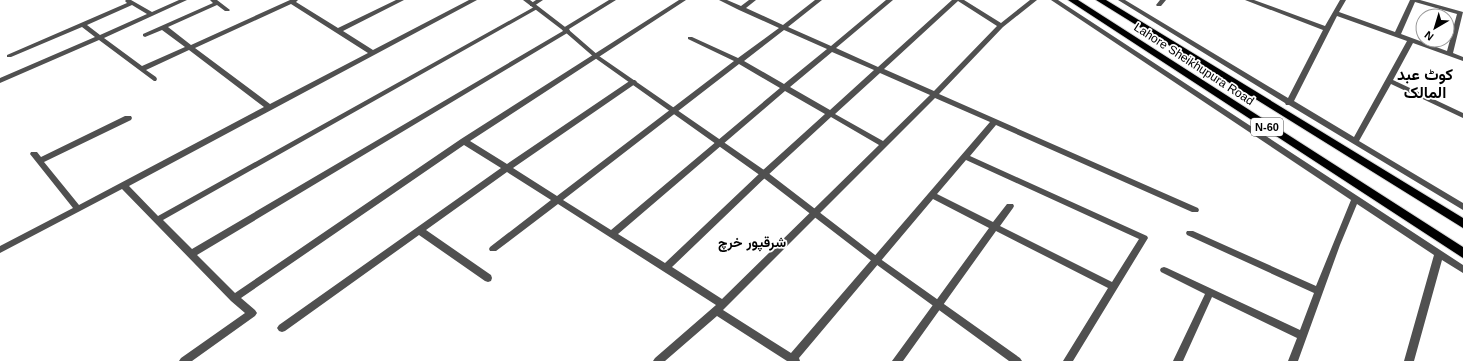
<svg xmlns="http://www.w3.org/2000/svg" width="1463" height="361" viewBox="0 0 1463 361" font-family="Arial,Vazirmatn,sans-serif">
  <rect width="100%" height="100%" fill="#fff"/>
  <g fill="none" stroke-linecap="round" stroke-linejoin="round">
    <g stroke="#dbdbdb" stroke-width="2">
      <path id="trunk" d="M1068 0H1078L1463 247V258Z
        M1096 0H1106L1463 218V228Z"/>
    </g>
    <path fill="#505050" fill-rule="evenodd" d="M126 0H131L152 12 179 0H187L104 38 142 66 185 47 162 30 145 37 143 36V34L213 3 210 0H217L230 10 229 11H225L217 5 168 27 191 45 290 0H298L296 2 338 28 396 0H404L343 31 373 50 469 0H477L129 186 158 216 534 7 536 6 539 8 163 220 192 249 563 31 562 29 563 28 609 0H616L569 29 570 31 569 32 197 255 235 293 461 139 679 0H686L470 141 507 164 631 80H635L637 82 635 84 513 168 557 196 734 61 688 39V37H692L738 58 779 28 739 10 719 0H727L741 6 749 0H756L746 8 783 25 815 0H822L788 27 831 46 886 0H893L836 48 878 67 952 0H964L1001 23 1030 0H1037L1003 27 939 94 1198 208 1199 210 1198 212H1192L996 125 970 156 1147 236 1148 238 1073 361H1063L1108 288 996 231 903 361H892L989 228 933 199 799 358 800 361H787L717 316 665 361H653L655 358 716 305 558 204 496 251H490L489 249 490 247 551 200 507 172 426 230 491 275 492 278 491 281 488 282 485 281 419 235 285 331 282 332 279 331 277 328 279 325 501 168 464 145 241 298 255 310 257 313 255 316 192 361H179L181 358 245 313 231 301 122 189 0 253V246L73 208 30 154 31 152H37L41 157 125 116H131L132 118 131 120 44 162 79 205 264 107 189 50 146 70 156 77 157 79 156 81H154L99 40 0 83V78L95 37 82 27 11 57H7V55L127 3 125 1ZM958 1 997 26 934 91 884 69ZM291 4 368 53 270 104 195 48ZM132 5 147 14 100 35 87 25ZM784 30 827 49 784 84 744 61ZM832 52 874 70 830 110 790 87ZM739 64 780 88 611 230 563 200ZM880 73 930 95 883 141 835 114ZM785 91 825 114 761 172 665 263 618 234ZM935 98 990 122 791 353 723 310ZM831 117 879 145 722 299 672 267 767 176ZM966 160 1139 239 1112 282 1000 226 1013 208 1014 206 1013 204H1007L993 222 937 194Z
      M536 0H543L534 6H530V4Z
      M1051 0H1058L1463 265V273L1442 260 1414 361H1404L1434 255 1357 204 1340 245 1298 361H1288L1297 338 1212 297 1183 361H1173L1205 294 1161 272 1160 270 1161 268 1164 267 1167 268 1300 330 1314 293 1187 235 1186 233 1187 231H1193L1316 286 1351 200Z
      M1118 0H1125L1288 98 1323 30 1245 0H1254L1325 26 1340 0H1346L1339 12 1395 32 1410 0H1420L1463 12 1453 53 1463 57V61L1413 43 1393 80 1463 113V118L1391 84 1359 141 1463 203V210L1289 105H1286L1285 103ZM1415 2 1457 14 1447 51 1401 34ZM1337 16 1407 41 1354 137 1294 101Z
      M1160 0H1166L1161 6H1157L1156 5Z"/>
    <path fill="#505050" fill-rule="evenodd" d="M523 0H530L569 30 599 56 767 172 879 258 1020 358 1022 361H1009L873 262 761 176 595 58 565 32Z"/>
    <use href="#trunk" fill="#000" fill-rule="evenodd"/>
  </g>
  <g text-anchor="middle" stroke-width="3.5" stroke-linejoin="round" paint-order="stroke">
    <rect fill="#fff" stroke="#4c4c4c" stroke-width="1" x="1251" y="118" width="32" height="18" rx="3"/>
    <g font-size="11" font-weight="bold" fill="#000">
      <text x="1267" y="131">N-60</text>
    </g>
    <g font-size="12" fill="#000" stroke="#fff">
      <text transform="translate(1194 64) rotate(33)" y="4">Lahore Sheikhupura Road</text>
    </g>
    <g font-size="14" font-weight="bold" fill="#000" stroke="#fff">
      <text x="752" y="247">شرقپور خرچ</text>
    </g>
    <g font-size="16" font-weight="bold" fill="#000" stroke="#fff">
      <text x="1425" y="80">کوٹ عبد<tspan x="1425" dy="18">المالک</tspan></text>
    </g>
  </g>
  <g transform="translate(1435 28) rotate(218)"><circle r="19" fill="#ffffff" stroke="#999999"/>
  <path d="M0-3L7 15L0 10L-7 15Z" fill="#000000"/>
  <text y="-6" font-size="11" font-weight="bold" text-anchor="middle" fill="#000000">N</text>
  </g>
</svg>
